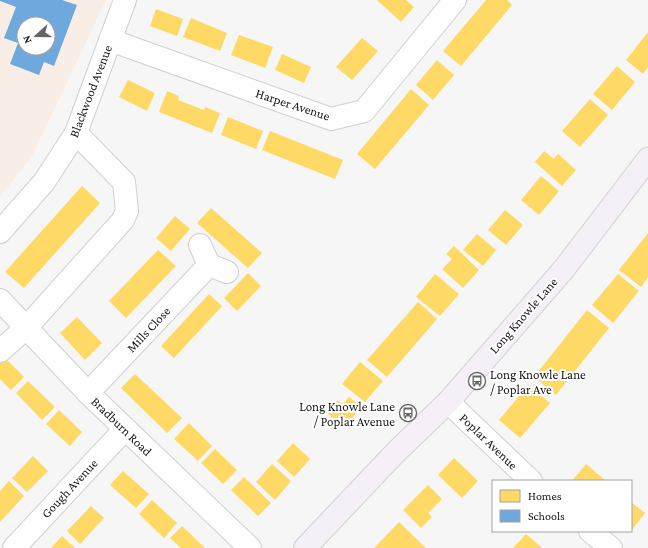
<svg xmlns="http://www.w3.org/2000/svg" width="648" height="548" viewBox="0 0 648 548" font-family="'Crimson Pro',serif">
  <rect width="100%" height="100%" fill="#f6f6f6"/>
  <path fill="#f9eee6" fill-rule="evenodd" d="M0 0H106L32 156 0 197ZM24 24H48V48H24Z"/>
  <path fill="#ffd966" d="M377 0H406L414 7 401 22Z
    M486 0H507L512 5 461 66 443 51Z
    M156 9 183 19 177 36 150 26Z
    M191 18 227 33 220 51 183 37Z
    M648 32V67L643 74 626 60Z
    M239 35 273 47 265 68 231 55Z
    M362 38 378 51 352 80 336 67Z
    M282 54 311 67 304 83 275 70Z
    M437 60 454 75 433 100 416 85Z
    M617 66 635 82 612 110 593 94Z
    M128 80 155 93 147 111 119 97Z
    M411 89 429 105 375 169 357 154Z
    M167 91 179 96 178 100 204 110 205 107 220 113 212 133 159 112Z
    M590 99 608 115 580 147 562 131Z
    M228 117 263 131 256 149 221 135Z
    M270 131 343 160 335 179 262 150Z
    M544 151 554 159 558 154 576 170 562 186 535 162Z
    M541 176 559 191 539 215 521 200Z
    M82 186 100 203 24 288 5 272Z
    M211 208 262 253 248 268 197 223Z
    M505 210 523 225 506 245 488 230Z
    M175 216 190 229 171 251 156 238Z
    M648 233V277L641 287 619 270Z
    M477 234 496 250 483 266 463 250Z
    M454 246 479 270 463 288 442 269 452 259 446 254Z
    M158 250 176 266 126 318 109 301Z
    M248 273 261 286 237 311 224 298Z
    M435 274 459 294 440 316 416 297Z
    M618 274 639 291 613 323 592 305Z
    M209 294 222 306 174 358 161 346Z
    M418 302 437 319 387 377 367 360Z
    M587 310 609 328 556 395 534 377Z
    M77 317 102 343 85 360 60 333Z
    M1 354 24 377 11 390 0 379V355Z
    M360 362 383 381 365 402 342 384Z
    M135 374 182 418 167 433 121 388Z
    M28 381 55 407 42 420 16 393Z
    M528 385 550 403 520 438 499 420Z
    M349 397 362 407 343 428 326 412 337 400 343 404Z
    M59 410 82 432 70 446 46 424Z
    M189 423 212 446 198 461 174 439Z
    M293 443 310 459 294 477 277 461Z
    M215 449 237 470 223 484 201 463Z
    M33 456 48 471 27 492 12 478Z
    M454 458 478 481 462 498 438 475Z
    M272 464 291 481 275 500 256 482Z
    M586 464 606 481H572Z
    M123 471 149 494 136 508 110 485Z
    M244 477 271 503 258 516 231 490Z
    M9 481 24 496 0 522V491Z
    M428 485 442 499 428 513 432 517 421 528 403 510Z
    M152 500 177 523 164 538 139 514Z
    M631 502 645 513 631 531Z
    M91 506 104 518 80 544 67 531Z
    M399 522 426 548H374Z
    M182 526 205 548H181L170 538Z
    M526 534 542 548H513Z
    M62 536 75 548H51Z"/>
  <path fill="#6fa8dc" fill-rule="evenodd" d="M0 0H62L77 5 54 66 44 62 39 75 10 64 18 43 4 38 16 7 0 1ZM24 24H48V48H24Z"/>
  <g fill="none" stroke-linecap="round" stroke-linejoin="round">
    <g stroke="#d0d0d0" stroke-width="24">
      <path id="minor" d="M110 40 331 119 364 111 455 0
        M0 232 44 182 76 133 125 0
        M200 245 209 265 227 272
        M0 300 88 393 250 548
        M0 351 26 328 123 220 127 211 124 182 76 133
        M88 393 209 265
        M448 402 531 481
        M590 531 611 548
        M14 548 125 429"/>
    </g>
    <g stroke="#d2d2d2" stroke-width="24">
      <path id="major" d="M305 548 396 452 448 402 564 269 648 159"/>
    </g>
    <use href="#minor" stroke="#fefefe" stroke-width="22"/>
    <use href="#major" stroke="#f5f0f8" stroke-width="22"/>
  </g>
  <defs>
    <g id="bus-ring" transform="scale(0.9)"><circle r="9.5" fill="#fff" stroke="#656566" stroke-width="1.5"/><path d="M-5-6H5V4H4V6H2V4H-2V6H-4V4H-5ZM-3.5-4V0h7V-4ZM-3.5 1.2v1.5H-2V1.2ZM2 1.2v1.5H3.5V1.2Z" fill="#656566"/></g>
  </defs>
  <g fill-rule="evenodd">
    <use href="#bus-ring" x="477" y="381"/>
    <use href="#bus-ring" x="408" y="413"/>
  </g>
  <g text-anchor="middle" stroke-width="4" stroke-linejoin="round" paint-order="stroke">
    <g font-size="13" fill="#171718" stroke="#fff">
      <text transform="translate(90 91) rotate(-69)" y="5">Blackwood Avenue</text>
      <text transform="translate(293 104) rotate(18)" y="5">Harper Avenue</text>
      <text transform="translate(523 315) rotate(-49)" y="5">Long Knowle Lane</text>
      <text transform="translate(148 329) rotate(-47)" y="5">Mills Close</text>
      <text transform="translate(122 426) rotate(44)" y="5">Bradburn Road</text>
      <text transform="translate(489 441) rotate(44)" y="5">Poplar Avenue</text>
      <text transform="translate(69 488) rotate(-47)" y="5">Gough Avenue</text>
    </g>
    <g font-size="13" fill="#171718" stroke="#fff" text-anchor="start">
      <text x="490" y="379">Long Knowle Lane<tspan x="490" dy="15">/ Poplar Ave</tspan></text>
      <text x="395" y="411" text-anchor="end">Long Knowle Lane<tspan x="395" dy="15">/ Poplar Avenue</tspan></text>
    </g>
  </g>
  <rect x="492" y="480" width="140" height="52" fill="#ffffff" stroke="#a2a2a3"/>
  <rect x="500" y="490" width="20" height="12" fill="#ffd966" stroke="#a2a2a3"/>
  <text x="528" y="500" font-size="12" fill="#171718">Homes</text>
  <rect x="500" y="510" width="20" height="12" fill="#6fa8dc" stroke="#a2a2a3"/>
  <text x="528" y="520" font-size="12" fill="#171718">Schools</text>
  <g transform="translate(36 36) rotate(249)"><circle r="19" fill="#ffffff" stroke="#a2a2a3"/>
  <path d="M0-3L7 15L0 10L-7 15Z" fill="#656566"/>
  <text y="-6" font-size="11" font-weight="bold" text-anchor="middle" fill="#171718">N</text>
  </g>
</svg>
